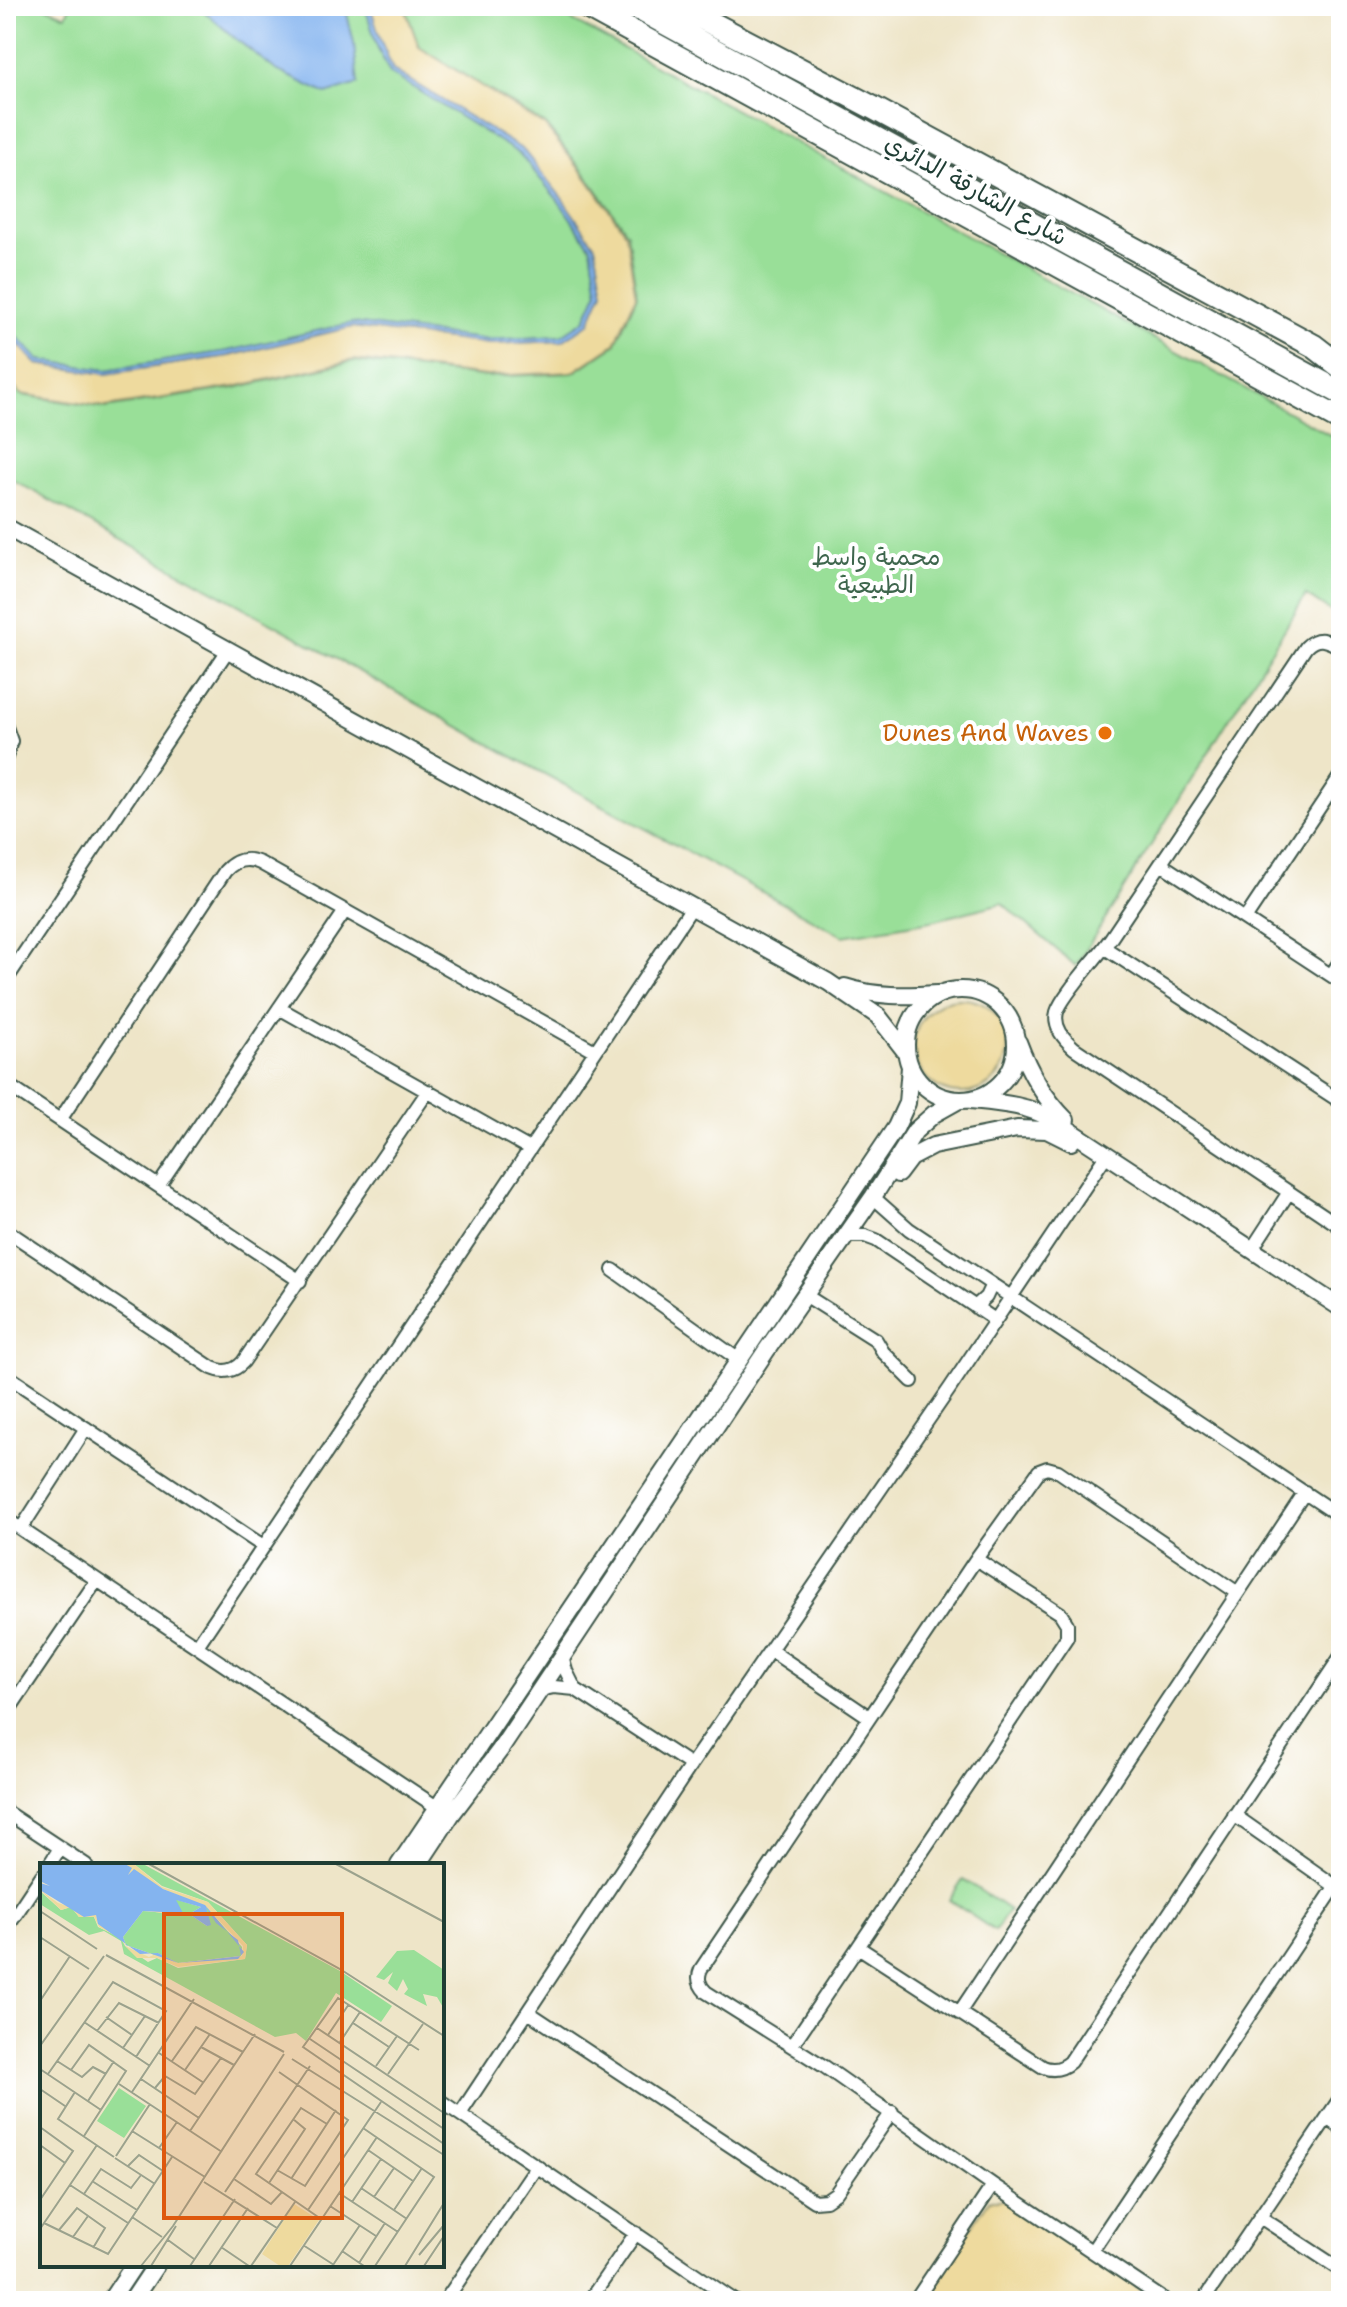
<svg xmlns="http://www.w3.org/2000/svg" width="1347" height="2307" viewBox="0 0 1347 2307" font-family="'Shantell Sans','Playpen Sans Arabic',sans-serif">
  <rect width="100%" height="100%" fill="#fff"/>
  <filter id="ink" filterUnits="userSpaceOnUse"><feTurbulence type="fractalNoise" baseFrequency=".0125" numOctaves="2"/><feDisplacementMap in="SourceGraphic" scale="16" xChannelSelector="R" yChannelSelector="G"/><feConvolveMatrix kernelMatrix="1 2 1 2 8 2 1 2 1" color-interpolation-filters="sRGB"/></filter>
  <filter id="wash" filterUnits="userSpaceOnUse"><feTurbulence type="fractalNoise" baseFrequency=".006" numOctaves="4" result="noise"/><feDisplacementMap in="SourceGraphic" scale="32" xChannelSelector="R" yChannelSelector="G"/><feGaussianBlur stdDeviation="1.8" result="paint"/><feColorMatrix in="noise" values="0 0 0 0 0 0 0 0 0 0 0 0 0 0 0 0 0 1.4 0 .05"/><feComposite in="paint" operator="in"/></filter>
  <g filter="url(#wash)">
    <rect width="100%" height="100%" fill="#eee5c8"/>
    <path fill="#99df98" stroke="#5c8e66" stroke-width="2" d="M6 6H44L66 16 70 6H198L236 39 276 70 354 43 345 6H365L377 46 390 73 520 154 558 200 591 248 598 291 585 320 561 336 489 340 352 323 228 351 106 370 39 360 6 325Z
      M405 6H546L1341 441V618L1306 595 1076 966 1002 903 932 921 843 936 506 753 6 476V379L21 395 106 408 235 388 354 361 487 377 573 373 615 345 637 296 627 233 588 177 546 125 419 47Z
      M963 1879 1009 1910 995 1931 949 1900Z"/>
    <path fill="#eeda9e" stroke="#868c69" stroke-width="2" d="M370 6H404L419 47 545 126 587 178 626 234 636 296 615 344 573 372 487 376 354 360 234 387 106 407 21 394 6 378V331L37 364 106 374 229 356 352 327 489 344 562 341 589 323 603 291 595 246 561 197 523 150 393 70 382 44Z
      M914 1046a47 47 0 1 1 94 0a47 47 0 1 1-94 0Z
      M989 2200H1006L1158 2301H922Z"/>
    <path fill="#84b4ef" stroke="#527892" stroke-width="2" d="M198 6H345L354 43 358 84 326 94 276 70 236 39Z
      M365 6H370L382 44 393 70 523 150 561 197 595 246 603 291 589 323 562 341 489 344 352 327 228 356 106 374 37 364 6 331V325L39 360 106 370 228 351 352 323 489 340 561 336 585 320 598 291 591 247 558 200 520 154 390 73 377 46Z"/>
  </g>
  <g filter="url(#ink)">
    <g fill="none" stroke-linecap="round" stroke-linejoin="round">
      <g stroke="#3e564a" stroke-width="16">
        <path id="minor" d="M1341 648C1328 640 1318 635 1306 647 1241 744 1176 841 1111 938 1099 956 1062 995 1057 1012 1053 1027 1064 1039 1074 1048L1341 1227
          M6 727 11 741 6 757
          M1161 864 1341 982
          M1245 919 1341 775
          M1105 948 1341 1102
          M1331 975 1341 960
          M6 980 228 650
          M279 1008 530 1149
          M6 1084 300 1281
          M60 1120 225 871C235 860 247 857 260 863L595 1051
          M159 1185 345 911
          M873 1197 909 1229 1341 1517
          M6 1230 212 1368C223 1373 234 1372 243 1362L428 1091
          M847 1236H865L876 1240 995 1320
          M1252 1249 1289 1192
          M613 1270 739 1360
          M805 1295 876 1340 883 1352 912 1381
          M975 1307 986 1297 992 1284
          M6 1375 263 1546
          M6 1519 438 1808
          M21 1529 86 1428
          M197 1646 692 907
          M770 1650 869 1717
          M562 1657 566 1671 575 1689
          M540 1690 554 1687 575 1689 691 1765
          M6 1714 97 1580
          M6 1812 86 1865
          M1234 1815 1335 1886
          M49 1865 60 1848
          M6 1929 42 1875
          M858 1947 1043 2067C1053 2071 1062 2069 1070 2062L1341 1656
          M528 2012 814 2201 826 2200 836 2193 892 2112
          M959 2013 1305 1492
          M792 2045 1067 1637V1624L1060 1613 976 1559
          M442 2102 735 2301
          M460 2114 691 1765 950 1388 1107 1154
          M1327 2118 1341 2128
          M1260 2217 1341 2270
          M1092 2251 1341 1878
          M445 2301 537 2166
          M589 2301 636 2233
          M915 2301 993 2185
          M1166 2301 993 2185 825 2067 706 1992C699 1985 697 1978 701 1969L976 1559 1039 1471 1047 1468 1058 1471 1238 1593
          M1203 2301 1341 2097"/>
      </g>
      <g stroke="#3e564a" stroke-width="20">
        <path id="secondary" d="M6 527 828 982 878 1016 906 1052
          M845 987C876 997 906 996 937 994
          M906 1045a55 55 0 1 1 110 0a55 55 0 1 1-110 0Z
          M1018 1042C1029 1072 1043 1097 1066 1120
          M971 1100C1001 1103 1028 1105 1054 1120L1341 1308
          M898 1174 910 1158 933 1146 1017 1129 1047 1130 1071 1142
          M399 1865 896 1127 907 1103 910 1067
          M418 1865 451 1815 500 1750 766 1351 873 1197 915 1131 934 1114 959 1100
          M110 2301 134 2265
          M132 2301 156 2265"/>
      </g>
      <g stroke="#3e564a" stroke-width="26">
        <path id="motorway" d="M585 6 1341 420
          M634 6 1341 393
          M679 6 868 105 1314 346 1341 367"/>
      </g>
      <use href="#minor" stroke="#fff" stroke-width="12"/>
      <use href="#secondary" stroke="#fff" stroke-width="16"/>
      <use href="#motorway" stroke="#fff" stroke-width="22"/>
    </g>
  </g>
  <circle fill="#e8710a" stroke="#fff" stroke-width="3" cx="1105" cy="733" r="8"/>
  <g text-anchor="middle" stroke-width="8" stroke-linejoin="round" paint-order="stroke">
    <g font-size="24" fill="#1f3d34" stroke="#fff">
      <text transform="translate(976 190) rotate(29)" y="8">شارع الشارقة الدائري</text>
    </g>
    <g font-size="24" fill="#3e664d" stroke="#fff">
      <text x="876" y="565">محمية واسط<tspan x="876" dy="28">الطبيعية</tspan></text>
    </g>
    <g font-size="24" fill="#c56008" stroke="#fff" text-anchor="end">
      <text x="1089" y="741">Dunes And Waves</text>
    </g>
  </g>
  <g transform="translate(40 1863)">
    <rect width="404" height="404" fill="#eee5c8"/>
    <path d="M94 1H103L300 108 352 143 341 159 296 130 266 178 256 170 235 174 84 91 81 78 64 68 49 72 0 41V28L21 47 31 44 39 54H54L58 64 77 73 62 48 41 36 62 39 85 83 108 99 117 95 138 105 205 96 207 82 168 39 122 23ZM134 36 161 44 149 51 167 63 165 43 202 84 201 93 138 100 86 82 83 74 103 48 138 51ZM374 87 404 107V146L397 134 383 131 387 143 364 131 368 126 363 116 357 128 348 120 353 109 344 117 336 114 357 88ZM79 225 106 243 84 275 57 258Z" fill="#99df98"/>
    <path d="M85 1H94L122 24 168 39 207 82 205 96 138 104 117 95H97L85 83 82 76 59 64 54 54H39L31 44 21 47 0 27 18 40 56 52 58 61 83 75 85 83 109 94 118 90 138 100 202 93 203 83 165 43 123 26 93 7 88 12 91 5ZM84 27 95 39 125 43 132 36 137 44 132 52 93 45 83 40ZM254 341 279 357 248 403H240L222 391Z" fill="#eeda9e"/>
    <path d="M0 1H85L92 5 88 12 94 6 123 26 165 42 204 89 198 96 138 100 118 90 100 91 58 61 56 52 44 54 0 27V20L10 23 0 18ZM136 37 161 44 149 51 167 63 171 62 166 44 176 60 198 77 201 93 138 100 86 82 83 74 103 48 143 50Z" fill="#84b4ef" fill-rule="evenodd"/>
    <path fill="none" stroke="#9ba28d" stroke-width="2" d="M109 1 300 106 404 173M296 1 404 59M0 48 57 86M0 74 49 106M66 92 244 189M0 138 30 93M66 154 92 172M44 159 110 203M313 160 349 184M277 165 404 250M57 168 79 140 119 160M288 172 309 141M270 176 404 266M300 179 320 149M0 183 64 93M161 184 194 202M83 185 105 153M379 187 298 135 263 184 404 281M119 190 164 220M252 196 404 292M17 198 42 214 53 204 66 211M132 198 156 164 203 189M336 203 357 173M0 206 61 247M31 207 49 182 86 208 44 273M145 207 170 171M8 211 73 119 126 148 96 194M348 211 383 161M101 216 159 255M79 221 182 289M115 225 125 213 155 231 181 195M0 226 25 243M35 229 18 256 74 294M92 229 154 136M48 238 74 198M0 264 33 288 0 337M323 265 394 314 335 403M92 268 165 314M150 268 215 171M0 282 25 300M119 285 137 259M328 287 373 318M76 293 110 241M75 295 115 321M88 303 99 292 123 308M237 307 265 323 308 257 239 209M194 316 231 341 242 329M251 316 296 247M52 318 97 347M164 319 237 365M229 320 265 266 253 256M30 322 88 360M321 325 367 356M185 329 270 203M299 330 358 369M44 331 61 306 91 325 101 312M334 334 354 305M312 339 341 296M290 343 336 373M268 347 341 239M354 347 382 305M92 354 122 374M281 356 216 311 261 245 287 261M4 360 68 391 132 294M0 366 57 282M19 367 37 345 65 365 53 385M33 374 48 353M128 377 154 396M263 382 294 402M181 384 209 403M302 388 324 403M379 392 404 362M319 400 345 360M293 402 320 362M101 403 133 363 244 191M111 403 136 363M150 403 195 336M169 403 208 345M211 403 255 339M250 403 337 274M365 403 404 340M384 403 404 373"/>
    <path fill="#de580e" fill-opacity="0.15" stroke="#de580e" stroke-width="4" d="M124 51H302V355H124Z"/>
    <rect width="404" height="404" fill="none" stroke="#1f3d34" stroke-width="4"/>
  </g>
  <rect width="1347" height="2307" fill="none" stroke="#fff" stroke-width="32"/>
</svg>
